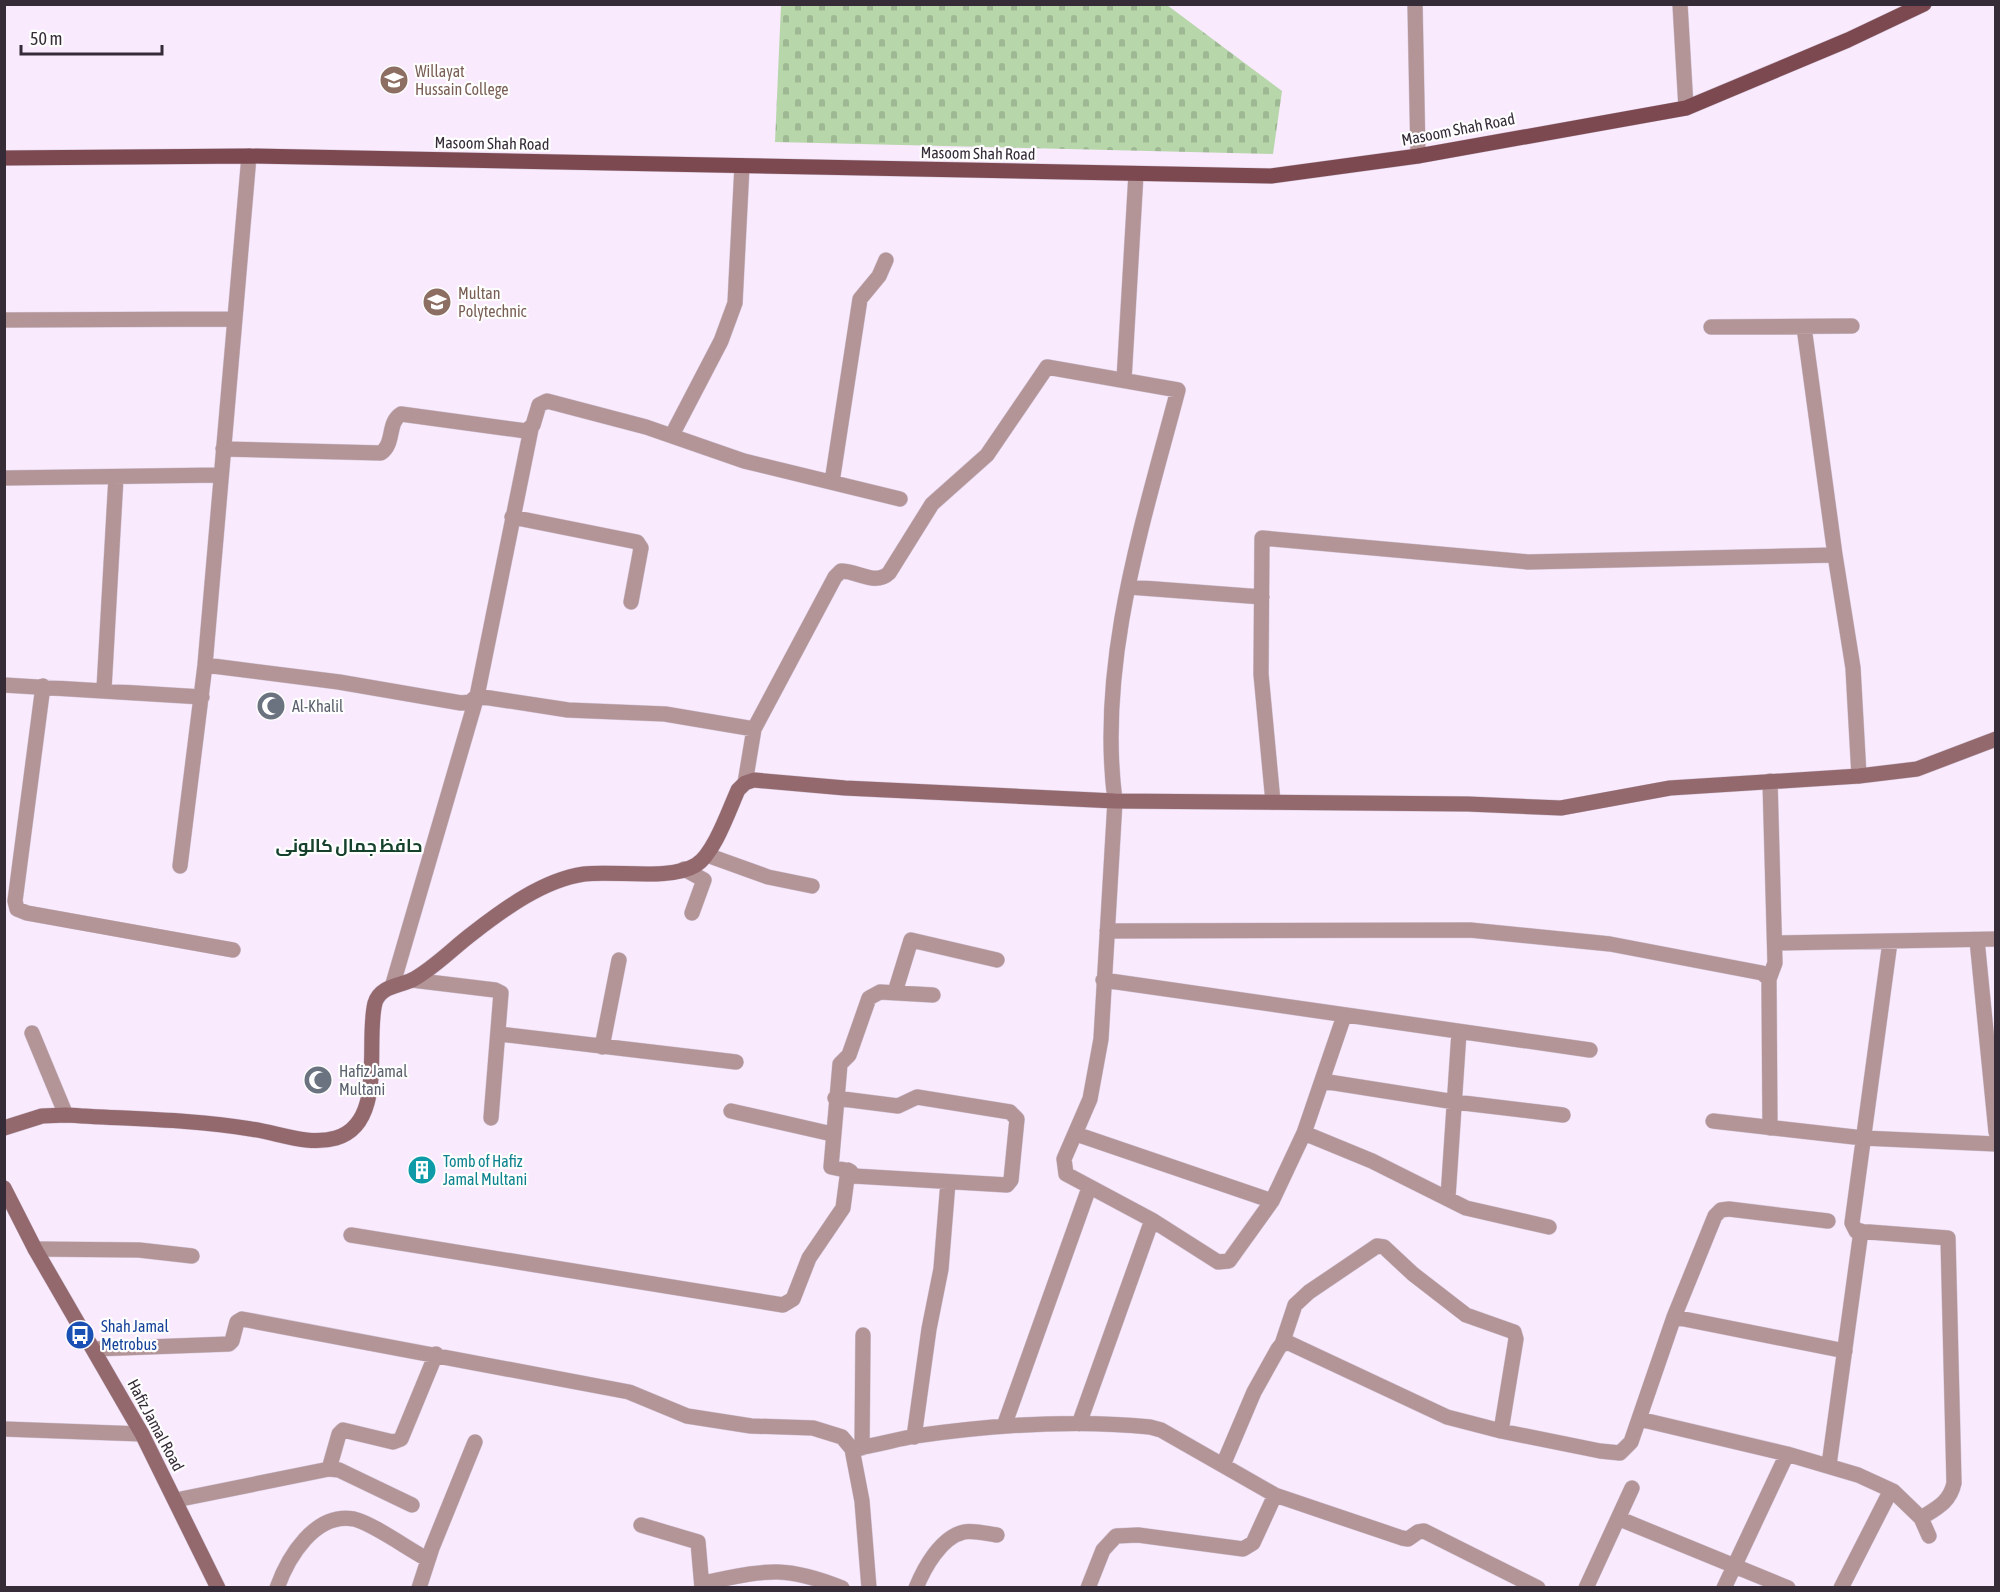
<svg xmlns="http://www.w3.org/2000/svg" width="2000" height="1592" viewBox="0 0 2000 1592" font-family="'Asap Condensed',Cairo,sans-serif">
  <defs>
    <pattern id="cemetery-stones" width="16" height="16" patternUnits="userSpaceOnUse" patternTransform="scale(1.5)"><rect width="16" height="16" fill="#b7d6aa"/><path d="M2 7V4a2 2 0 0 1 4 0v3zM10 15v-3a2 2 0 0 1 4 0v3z" fill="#9eb893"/></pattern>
  </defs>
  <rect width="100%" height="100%" fill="#f9eafe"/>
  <path fill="url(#cemetery-stones)" d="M781 5H1167L1282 91 1273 154 775 142Z"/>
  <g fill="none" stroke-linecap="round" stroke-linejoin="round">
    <g stroke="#d6c8da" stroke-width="16">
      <path id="street" d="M1415 4 1418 156
        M1680 4 1686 108
        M4 320 235 319
        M1124 380 1136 174
        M672 435 721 341 735 303 742 166
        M223 449 381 453C395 443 387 423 401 414L526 431 533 425 539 405 547 401 646 427 744 461 900 499
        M4 478 220 475
        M832 482 860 299 879 276 886 260
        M512 517 637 542 641 548 631 602
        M1835 555 1804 327H1711L1852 326
        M1129 587 1262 597
        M205 665 339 682 461 703 470 702 477 696 568 710 665 714 754 729
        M4 685 202 697
        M43 686 15 901 17 909 27 913 233 950
        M104 689 116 477
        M745 783 754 729 835 577 841 571C858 571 875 586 889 573L932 504 987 455 1047 367 1178 390C1143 523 1097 662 1115 801L1101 1039 1090 1099 1064 1159 1066 1174 1152 1220 1218 1262 1229 1261 1272 1201 1304 1133 1344 1016
        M1273 802 1261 674 1262 538 1528 562 1835 555 1853 668 1859 776
        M707 855 768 877 812 886
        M180 866 205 665 249 156
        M684 869 704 880 692 913
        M1107 931 1470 930 1610 944 1762 973 1769 979V987L1770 1128
        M1977 940 1996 1132
        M1890 942 1852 1223 1856 1231 1948 1238 1954 1483C1950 1502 1937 1508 1921 1518
        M1775 943 1996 939
        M1769 979 1775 963 1770 781
        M412 980 495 990 501 993 491 1118
        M1103 980 1590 1050
        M392 987 477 696 531 429
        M895 992 911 940 997 960
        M32 1033 66 1115
        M499 1034 736 1062
        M602 1047 619 960
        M1322 1081 1455 1102 1563 1115
        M835 1098 898 1106 917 1097 1010 1112 1017 1119 1011 1180 1007 1185 854 1176 850 1171 831 1167 840 1064 849 1055 869 998 880 992 933 995
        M731 1111 832 1134
        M1713 1121 1863 1138 1996 1144
        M1304 1133 1372 1161 1466 1208 1549 1227
        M1076 1134 1272 1201
        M1448 1197 1459 1032
        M351 1235 783 1305 793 1299 809 1258 843 1208 848 1170
        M35 1249 139 1250 192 1256
        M1674 1317 1845 1351
        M1282 1344 1295 1305 1309 1292 1377 1246 1384 1247 1413 1274 1466 1315 1514 1332 1516 1339 1501 1431
        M94 1349 229 1344 232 1341 237 1322 242 1319 629 1392 687 1416 751 1426 813 1428 842 1437 852 1449 862 1501 869 1588
        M1639 1419 1787 1454 1858 1475 1893 1491 1921 1518 1929 1536
        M1079 1424 1152 1220
        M1004 1426 1089 1188
        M4 1429 142 1434
        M914 1437 929 1329 941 1269 948 1182
        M862 1448 863 1335
        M852 1449C873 1446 894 1440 915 1436 992 1425 1073 1419 1150 1427L1161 1430 1275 1495 1402 1538 1408 1539 1418 1532 1424 1531 1538 1588
        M1223 1465 1254 1392 1278 1349 1282 1344 1289 1343 1447 1417 1501 1431 1600 1451 1620 1453 1631 1442 1674 1317 1715 1216 1721 1210 1729 1209 1828 1221
        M1829 1465 1861 1231
        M329 1469 339 1434 343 1430 393 1442 401 1439 436 1354
        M176 1500 329 1469 339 1470 412 1505
        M1620 1519 1788 1588
        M641 1525 698 1542 702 1588
        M702 1583C764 1571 782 1564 842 1588
        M277 1588C288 1557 315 1512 354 1519 372 1523 408 1549 427 1559
        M419 1588 432 1548 475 1442
        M916 1588C924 1568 941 1537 964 1532 974 1530 987 1534 997 1535
        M1088 1588 1103 1550 1116 1536 1138 1535 1243 1549 1253 1543 1275 1495
        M1586 1588 1632 1488
        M1724 1588 1787 1454
        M1841 1588 1890 1492"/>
    </g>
    <g stroke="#d6c8da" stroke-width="16">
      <path id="secondary" d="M4 1128 42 1116 66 1115C127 1119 191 1119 251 1129 279 1133 308 1146 336 1138 387 1123 365 1041 375 1003 380 986 399 986 412 980 433 969 453 948 473 933 504 909 543 880 584 874 615 870 670 881 696 865 714 854 729 810 738 790L745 783 754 780 845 788 1115 801 1468 804 1561 808 1670 788 1859 776 1917 769 1996 739
        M4 1188 35 1249 142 1434 218 1588"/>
    </g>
    <g stroke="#d6c8da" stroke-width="16">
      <path id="primary" d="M4 158 249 156 1271 176 1418 156 1686 108 1848 40 1924 4"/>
    </g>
    <use href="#street" stroke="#b39598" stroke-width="15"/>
    <use href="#secondary" stroke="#93696e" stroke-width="15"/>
    <use href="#primary" stroke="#7c4950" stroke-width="15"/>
  </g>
  <defs>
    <g id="university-disc" transform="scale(1.5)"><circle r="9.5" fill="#8d6e63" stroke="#fefefe"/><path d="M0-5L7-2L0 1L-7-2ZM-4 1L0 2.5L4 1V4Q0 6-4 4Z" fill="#fff"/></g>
    <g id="school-disc" transform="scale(1.5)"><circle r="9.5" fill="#8d6e63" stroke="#fefefe"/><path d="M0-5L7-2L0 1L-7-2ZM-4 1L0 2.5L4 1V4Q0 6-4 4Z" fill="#fff"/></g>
    <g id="mosque-disc" transform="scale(1.5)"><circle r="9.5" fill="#6b7280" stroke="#fefefe"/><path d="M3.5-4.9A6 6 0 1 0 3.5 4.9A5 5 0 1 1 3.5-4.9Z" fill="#fff"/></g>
    <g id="building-disc" transform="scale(1.5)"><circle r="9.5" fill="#0f9aa8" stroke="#fefefe"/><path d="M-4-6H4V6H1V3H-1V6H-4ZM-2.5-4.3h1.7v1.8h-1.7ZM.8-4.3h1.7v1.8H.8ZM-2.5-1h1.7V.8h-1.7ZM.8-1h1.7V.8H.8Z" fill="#fff"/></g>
    <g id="bus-disc" transform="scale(1.5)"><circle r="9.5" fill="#1a4fb4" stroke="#fefefe"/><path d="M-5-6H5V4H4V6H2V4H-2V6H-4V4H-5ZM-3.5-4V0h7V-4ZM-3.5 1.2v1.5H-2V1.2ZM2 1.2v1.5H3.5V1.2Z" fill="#fff"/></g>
  </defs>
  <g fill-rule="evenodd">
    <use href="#university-disc" x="394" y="80"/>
    <use href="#school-disc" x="437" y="302"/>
    <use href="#mosque-disc" x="271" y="706"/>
    <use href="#mosque-disc" x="318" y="1080"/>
    <use href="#building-disc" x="422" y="1170"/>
    <use href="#bus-disc" x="80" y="1335"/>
  </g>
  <g text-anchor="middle" stroke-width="4.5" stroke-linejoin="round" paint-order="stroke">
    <g font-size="16" fill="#785e54" stroke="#fefefe" text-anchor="start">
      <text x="415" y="77">Willayat<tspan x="415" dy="18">Hussain College</tspan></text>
      <text x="458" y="299">Multan<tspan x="458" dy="18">Polytechnic</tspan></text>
    </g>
    <g font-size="16" fill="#352c38" stroke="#fefefe">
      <text transform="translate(1458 129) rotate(-11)" y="6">Masoom Shah Road</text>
      <text transform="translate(492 143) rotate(1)" y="6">Masoom Shah Road</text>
      <text transform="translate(978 153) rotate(1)" y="6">Masoom Shah Road</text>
      <text transform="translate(156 1425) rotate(62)" y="6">Hafiz Jamal Road</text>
    </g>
    <g font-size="16" fill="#5b616d" stroke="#fefefe" text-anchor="start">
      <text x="292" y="712">Al-Khalil</text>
      <text x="339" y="1077">Hafiz Jamal<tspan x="339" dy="18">Multani</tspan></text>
    </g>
    <g font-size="16" fill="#0d838f" stroke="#fefefe" text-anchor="start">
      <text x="443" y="1167">Tomb of Hafiz<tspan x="443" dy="18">Jamal Multani</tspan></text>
    </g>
    <g font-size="16" fill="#164399" stroke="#fefefe" text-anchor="start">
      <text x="101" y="1332">Shah Jamal<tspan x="101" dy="18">Metrobus</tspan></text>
    </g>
    <g font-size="18" font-weight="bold" fill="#15412d" stroke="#fefefe">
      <text x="349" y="852">حافظ جمال کالونی</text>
    </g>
  </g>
  <rect width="2000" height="1592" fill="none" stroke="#352c38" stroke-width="12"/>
  <path d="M21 45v9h141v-9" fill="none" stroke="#352c38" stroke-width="3"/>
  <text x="30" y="45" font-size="18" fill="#352c38" stroke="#fefefe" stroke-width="4.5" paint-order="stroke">50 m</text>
</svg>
